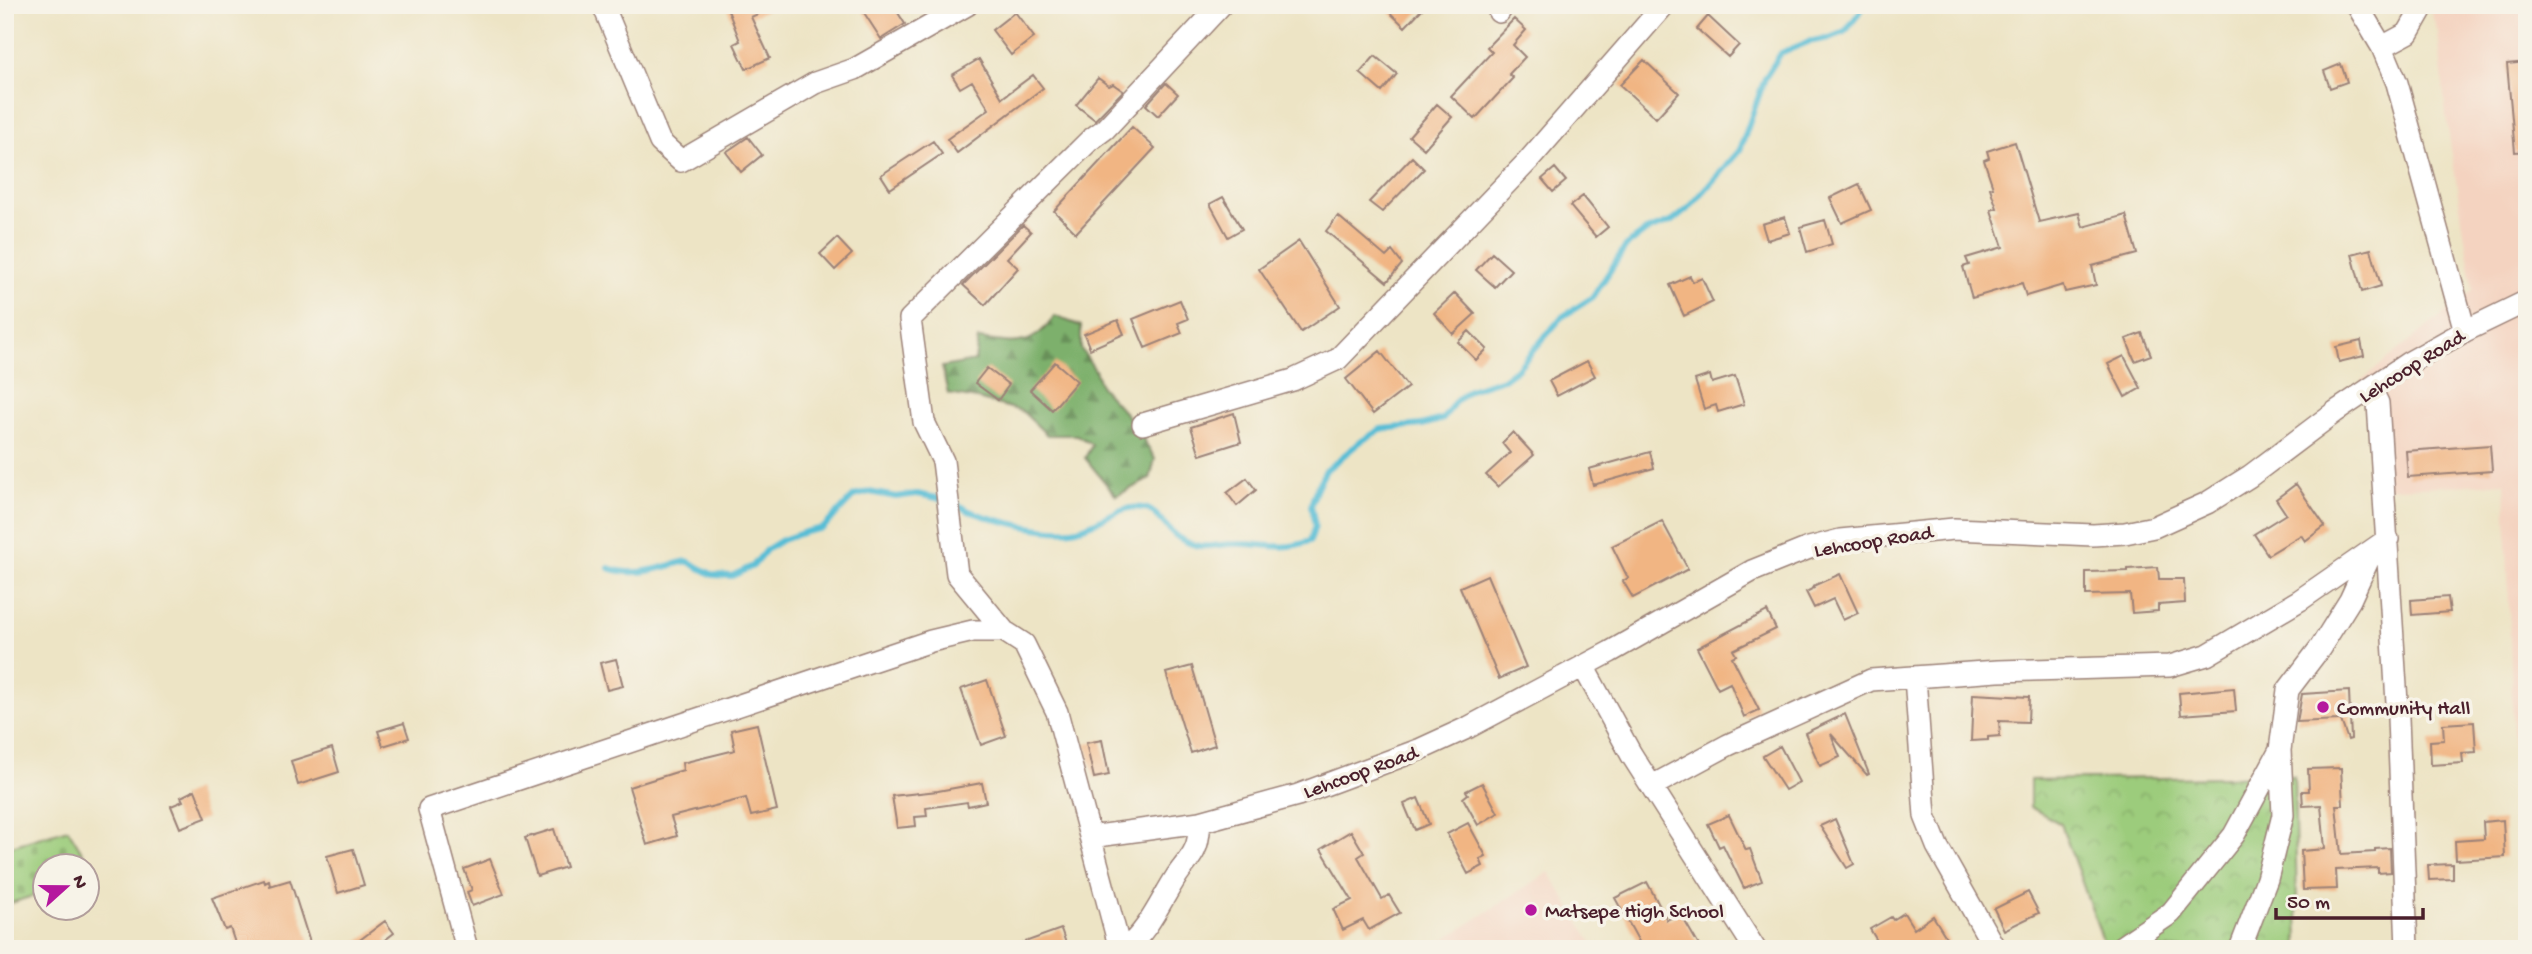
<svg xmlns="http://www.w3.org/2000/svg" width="2532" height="954" viewBox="0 0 2532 954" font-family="'Gochi Hand',sans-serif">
  <defs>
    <pattern id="forest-firs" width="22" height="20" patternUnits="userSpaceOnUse" patternTransform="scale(1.75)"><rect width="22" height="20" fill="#7db06c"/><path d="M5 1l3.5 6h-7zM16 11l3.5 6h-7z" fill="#688f59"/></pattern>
    <pattern id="cemetery-stones" width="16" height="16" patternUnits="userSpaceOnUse" patternTransform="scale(1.75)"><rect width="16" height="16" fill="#9ccc7c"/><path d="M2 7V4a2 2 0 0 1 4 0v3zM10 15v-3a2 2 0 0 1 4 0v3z" fill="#88af6b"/></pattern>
    <pattern id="park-crowns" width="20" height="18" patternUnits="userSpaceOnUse" patternTransform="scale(1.75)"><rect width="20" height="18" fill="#9ccc7c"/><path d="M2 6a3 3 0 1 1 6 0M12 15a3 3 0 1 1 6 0" fill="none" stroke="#88af6b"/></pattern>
  </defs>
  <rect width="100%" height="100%" fill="#f7f3e8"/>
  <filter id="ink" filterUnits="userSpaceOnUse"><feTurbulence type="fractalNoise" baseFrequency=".0143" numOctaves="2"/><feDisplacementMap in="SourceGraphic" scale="14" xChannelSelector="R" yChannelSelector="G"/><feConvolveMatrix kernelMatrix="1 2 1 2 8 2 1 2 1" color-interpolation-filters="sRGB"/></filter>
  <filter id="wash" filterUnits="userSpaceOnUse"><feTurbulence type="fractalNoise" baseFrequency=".00686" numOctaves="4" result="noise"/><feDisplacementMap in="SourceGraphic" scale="28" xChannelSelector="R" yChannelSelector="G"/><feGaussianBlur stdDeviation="1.57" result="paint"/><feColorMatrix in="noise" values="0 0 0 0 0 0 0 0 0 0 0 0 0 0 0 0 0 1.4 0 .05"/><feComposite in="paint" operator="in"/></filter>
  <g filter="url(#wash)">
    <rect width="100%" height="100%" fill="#ede4c5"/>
    <path fill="#f4d3c0" d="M2428 5H2527V937L2514 764 2505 483 2377 489 2362 380 2473 290 2446 116 2438 32Z
      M1549 872 1596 949H1430Z"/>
    <path fill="url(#forest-firs)" stroke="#64684c" stroke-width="2" d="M1055 316 1081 326V349L1095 370 1101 387 1134 423 1155 459 1150 479 1116 496 1085 458 1092 445 1077 435H1047L1022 411 977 399 948 394 942 367 975 361 978 339C1015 343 1030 350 1055 316Z"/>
    <path fill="url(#cemetery-stones)" stroke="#737654" stroke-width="2" d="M68 829 96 875 88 878V866H46L45 892 5 905V848Z"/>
    <path fill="url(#park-crowns)" stroke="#737654" stroke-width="2" d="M2294 776 2298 949H2106L2061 824 2030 807V780Z"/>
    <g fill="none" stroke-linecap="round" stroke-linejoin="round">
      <path stroke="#57bdd5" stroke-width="6" d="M953 502C960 505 965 510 972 512 997 521 1045 533 1072 530 1097 527 1116 504 1143 508 1158 510 1166 530 1179 538 1202 552 1212 544 1236 544 1265 543 1279 552 1310 541L1315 526 1311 505 1317 487 1326 470 1360 442 1381 429 1422 425 1443 419 1454 403 1469 390 1503 379 1518 368 1562 317 1593 297 1626 246 1646 231 1673 221 1689 208 1740 150 1765 78 1781 53 1808 42 1829 38 1845 32 1865 5
        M609 568C636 578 659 568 687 561L713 575 732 576 753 566 766 550 782 540 805 532 823 528 854 496 869 492 896 497 917 494 942 499"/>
    </g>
    <g id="blocks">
      <path fill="#f1b583" d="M726 5H778L751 17 770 58 746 69 734 44 740 41Z
        M859 5H893L905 24 881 39Z
        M1382 5H1426L1405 27Z
        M1015 12 1034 37 1011 55 992 30Z
        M1708 16 1739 45 1728 57 1697 29Z
        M1514 19 1526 30 1513 45 1525 57 1509 74 1513 78 1475 119 1451 96 1492 52 1487 47Z
        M1375 56 1397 74 1382 92 1360 73Z
        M979 59 1002 98 1033 75 1043 88 957 153 947 139 989 109 972 81 960 88 952 75Z
        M1644 60 1679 93 1656 118 1620 85Z
        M2527 62V151L2515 152 2507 64Z
        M2341 64 2347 82 2330 88 2324 71Z
        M1098 78 1109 86 1113 84 1123 91 1095 120 1076 105Z
        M1166 83 1178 94 1158 116 1146 105Z
        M1437 104 1452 117 1424 149 1409 136Z
        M1132 127 1155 148 1076 233 1054 211Z
        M748 137 762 155 741 172 726 152Z
        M933 141 942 154 890 189 881 175Z
        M2015 142 2039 222 2079 213 2083 227 2126 215 2137 254 2092 266 2096 285 2065 292 2063 285 2026 296 2022 283 1972 298 1963 267 1969 265 1966 258 2003 247 1991 210 1997 208 1990 188 1993 187 1984 160 1989 158 1987 151Z
        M1412 157 1424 169 1382 212 1369 202Z
        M1555 168 1566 181 1553 192 1542 179Z
        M1859 184 1871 210 1842 223 1830 198Z
        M1583 196 1608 227 1596 237 1570 206Z
        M1223 197 1242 229 1228 237 1210 204Z
        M1338 216 1386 257 1392 251 1402 264 1387 282 1326 231Z
        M1785 217 1790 233 1767 240 1762 224Z
        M1825 220 1832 244 1807 252 1800 227Z
        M1023 225 1031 232 1007 258 1018 268 985 305 963 285Z
        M837 238 852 254 835 270 820 254Z
        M1299 241 1340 306 1301 332 1259 269Z
        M2371 249 2381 286 2362 292 2352 254Z
        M1492 253 1511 270 1495 287 1476 270Z
        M1690 276 1693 282 1702 278 1713 302 1684 316 1670 285Z
        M1455 293 1475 314 1453 334 1434 313Z
        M1180 300 1188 319 1178 323 1182 333 1145 348 1133 319Z
        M1118 320 1124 334 1090 349 1084 334Z
        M1469 331 1487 349 1476 360 1458 342Z
        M2142 333 2151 355 2135 361 2126 339Z
        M2361 341 2364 356 2339 362 2336 347Z
        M1380 351 1408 387 1373 414 1346 379Z
        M2124 356 2141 388 2125 397 2108 364Z
        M1587 361 1595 376 1557 396 1549 381Z
        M1055 362 1077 381 1052 410 1030 390Z
        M987 368 1009 385 998 400 975 383Z
        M1710 375 1712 383 1735 376 1744 404 1718 412 1716 405 1704 409 1695 380Z
        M1234 413 1241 442 1200 455 1191 427Z
        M1513 432 1534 455 1498 487 1486 475 1510 453 1502 443Z
        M2490 445 2492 471 2408 477 2406 451Z
        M1650 452 1654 468 1593 485 1589 469Z
        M1247 478 1256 490 1237 506 1227 493Z
        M2296 484 2325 526 2305 541 2301 535 2268 555 2254 534 2286 514 2276 499Z
        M1662 521 1688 569 1633 598 1623 581 1628 578 1612 546Z
        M2158 567 2159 579H2184L2185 603 2158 605V611L2132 613 2130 594 2086 595V572L2128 571V569Z
        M1840 574 1858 613 1843 620 1833 599 1814 608 1806 592 1814 588 1813 586Z
        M1487 575 1526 667 1499 679 1460 587Z
        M2448 597 2450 612 2412 615 2411 600Z
        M1767 611 1776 629 1733 650 1736 655 1732 657 1759 710 1744 717 1730 683 1718 689 1697 648Z
        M616 659 623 686 607 690 600 663Z
        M1192 666 1215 745 1191 753 1166 673Z
        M987 680 1006 736 981 745 961 689Z
        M2234 688 2236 711 2181 715 2179 693Z
        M2349 691 2351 739 2348 740 2339 715V720L2297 722 2302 694Z
        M1973 694 2029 697 2028 722 1999 721 2000 736 1988 737V740L1971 741Z
        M1845 714 1869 774 1867 775 1831 734 1840 757 1820 766 1805 733Z
        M2474 722 2476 752 2462 753 2463 763 2431 765 2430 741 2444 740 2443 724Z
        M404 723 409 738 383 746 378 731Z
        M757 724 777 810 751 816 746 798 671 817 677 836 647 845 629 787 683 770 682 763 735 750 731 730Z
        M1102 740 1109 775 1094 778 1086 743Z
        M1780 746 1799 782 1785 790 1763 756Z
        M332 748 339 772 298 785 291 761Z
        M2341 768 2343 805H2336L2341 854 2375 852V849L2390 848 2391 872 2378 873V868L2336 870 2337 889 2303 890 2301 851 2325 849 2321 805 2303 806 2302 791H2309L2308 769Z
        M982 783 986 802 968 806 967 802 926 808 927 816 915 817 916 826 897 828 892 796 938 791Z
        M1482 783 1498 813 1478 825 1463 798 1468 794 1466 791Z
        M195 790 206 818 180 828 171 806 183 801 181 797Z
        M1418 798 1429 824 1415 830 1404 804Z
        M1729 815 1746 850 1750 849 1762 881 1744 888 1723 845 1719 847 1708 824Z
        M1835 819 1854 864 1847 868 1820 826Z
        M2503 820 2505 857 2456 860 2455 841 2484 839 2483 822Z
        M1468 823 1486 856 1480 859 1483 866 1468 874 1447 834Z
        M554 829 566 867 537 876 525 838Z
        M1351 831 1364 853 1358 857 1382 899 1389 895 1400 913 1369 930 1363 920 1343 930 1333 909 1352 900 1321 849Z
        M353 849 364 885 338 893 327 856Z
        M490 859 504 894 472 906 467 892 472 890 464 869Z
        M2453 864V879L2429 880 2428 865Z
        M264 880 265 883 269 881 270 886 290 880 312 949H237L230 928 225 930 212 898Z
        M1647 882 1667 920 1680 913 1701 949H1643L1615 898Z
        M2028 892 2039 913 2004 930 1994 909Z
        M1904 913 1914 929 1933 916 1949 942 1938 949H1882L1870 929 1891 917 1893 920Z
        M385 921 394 933 385 940 392 949H348Z
        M1061 929 1068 949H1012L1011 947Z"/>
    </g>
  </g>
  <g filter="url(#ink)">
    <use href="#blocks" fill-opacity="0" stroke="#9c8278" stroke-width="2"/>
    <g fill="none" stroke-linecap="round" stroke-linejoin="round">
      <g stroke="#9c8278" stroke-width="24">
        <path id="minor" d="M603 5 660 142 681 161 815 83 855 69 967 5
          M2357 5 2382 47 2397 83 2465 331
          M1499 12 1504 5
          M2382 47 2408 33 2424 5
          M2371 389 2378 403 2398 718 2407 949
          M1143 424 1293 380 1338 359 1529 160 1664 5
          M1004 631 957 574 943 461 924 422 910 319 1090 140 1105 129 1221 5
          M1583 666 1631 754 1755 949
          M1915 677 1925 816 1937 846 1995 949
          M1652 786 1728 745 1871 680 1998 671 2170 666 2207 655 2300 600 2388 539
          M1090 837 1200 822 1298 795 1421 749 1469 727 1610 652 1752 571 1809 548 1840 540 1954 529 2093 535 2125 533 2154 527 2207 503 2250 476 2335 412 2408 363 2465 331 2527 301
          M467 949 429 809 931 641 973 631H1004L1024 644 1057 712 1120 949
          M1125 949C1149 930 1160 902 1176 877 1182 867 1191 859 1195 849 1199 841 1199 831 1200 822
          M2118 949 2171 913 2234 835 2279 752
          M2240 949 2267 879 2283 815 2280 750 2288 690 2320 648 2350 600 2372 552"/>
      </g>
      <use href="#minor" stroke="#fff" stroke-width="21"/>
    </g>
  </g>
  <g fill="#b5179e" stroke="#f7f3e8" stroke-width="2.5">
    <circle cx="2323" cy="707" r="7"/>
    <circle cx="1531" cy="910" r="7"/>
  </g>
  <g text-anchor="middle" stroke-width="7" stroke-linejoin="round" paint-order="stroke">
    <g font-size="21" fill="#4a1f2b" stroke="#f7f3e8">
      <text transform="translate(2411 365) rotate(-32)" y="7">Lehcoop Road</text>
      <text transform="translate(1873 540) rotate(-9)" y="7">Lehcoop Road</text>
      <text transform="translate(1360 771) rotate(-20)" y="7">Lehcoop Road</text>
    </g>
    <g font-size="21" fill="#4a1f2b" stroke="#f7f3e8" text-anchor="start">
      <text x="2337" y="714">Community Hall</text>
      <text x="1545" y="917">Matsepe High School</text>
    </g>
  </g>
  <rect width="2532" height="954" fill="none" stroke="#f7f3e8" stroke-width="28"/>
  <g transform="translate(66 887) rotate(69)"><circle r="33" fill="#f7f3e8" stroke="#b29e9c" stroke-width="2"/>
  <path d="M0-5L12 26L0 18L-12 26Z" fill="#b5179e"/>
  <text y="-10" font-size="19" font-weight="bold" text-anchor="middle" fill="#4a1f2b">N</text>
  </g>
  <path d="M2276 908v10h147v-10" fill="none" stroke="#4a1f2b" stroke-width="3.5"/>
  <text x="2287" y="908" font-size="21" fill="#4a1f2b" stroke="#f7f3e8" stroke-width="5" paint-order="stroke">50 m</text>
</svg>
